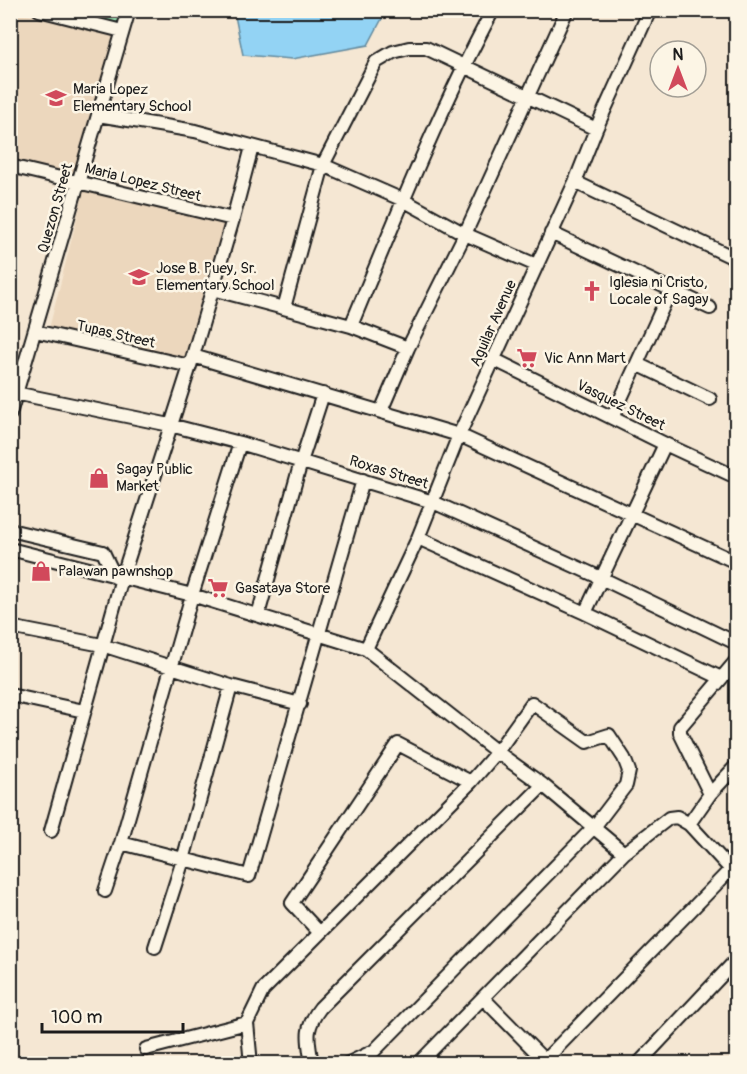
<svg xmlns="http://www.w3.org/2000/svg" width="747" height="1074" viewBox="0 0 747 1074" font-family="Pangolin,sans-serif">
  <rect width="100%" height="100%" fill="#f5e7d3"/>
  <filter id="ink" filterUnits="userSpaceOnUse"><feTurbulence type="fractalNoise" baseFrequency=".0167" numOctaves="2"/><feDisplacementMap in="SourceGraphic" scale="12" xChannelSelector="R" yChannelSelector="G"/><feConvolveMatrix kernelMatrix="1 2 1 2 8 2 1 2 1" color-interpolation-filters="sRGB"/></filter>
  <g filter="url(#ink)">
    <path fill="#ecd7bd" d="M11 11 120 36 79 175 11 160Z
      M84 190 231 225 188 362 49 329Z"/>
    <path fill="#a0eab9" stroke="#5e836a" stroke-width="1.5" d="M68 11H123L119 23Z"/>
    <path fill="#93d3f4" stroke="#638a9e" stroke-width="1.5" d="M234 11V10L386 11 368 45 292 59 243 55Z"/>
    <g fill="none" stroke-linecap="round" stroke-linejoin="round">
      <g stroke="#1c1c1c" stroke-width="16">
        <path id="minor" d="M39 10 122 31
          M98 115 195 131 323 165 403 200 465 234 536 265
          M10 166 233 219
          M575 182 736 259
          M551 233 710 308
          M212 289 351 326 408 348
          M284 308 323 165 376 62 393 52 409 48H426L596 129
          M351 326C395 220 438 112 493 10
          M35 331 190 366
          M193 356 459 435 736 562
          M493 359 665 444 736 477
          M637 364 710 399
          M10 392 170 425 240 443 433 502 601 578 736 643
          M381 411 408 348 465 234 567 10
          M10 414 129 10
          M612 418 671 289
          M10 530 103 552 115 577
          M418 538 585 613 721 678
          M10 549 192 595 366 649 497 752 543 785 624 853
          M585 613 665 444
          M258 615 301 462 323 394
          M10 627 102 645 231 686 300 704
          M366 649 418 538 459 435 575 182 596 129 650 10
          M10 695 84 711
          M710 794 680 733V727L736 661
          M689 824 710 794 736 766
          M51 831 122 578 190 366 233 219 252 147
          M121 843 249 876 363 480
          M105 891 121 843 192 595 240 443
          M319 932 292 903 398 744 471 782
          M155 947 183 860 231 686
          M484 999 543 1059
          M146 1049 247 1023
          M251 1064 247 1023 263 990 471 782 497 752 532 703 587 742 609 735 624 758 629 771 626 785 594 827 374 1051 347 1064
          M312 1064C308 1039 304 1029 320 1008L543 785
          M418 1064 624 853 669 818 677 817 689 824 736 875
          M541 1064 731 869
          M638 1064 736 960"/>
      </g>
      <use href="#minor" stroke="#fcf5e5" stroke-width="12"/>
    </g>
  </g>
  <defs>
    <g id="school-bare" transform="scale(1.62)"><path d="M0-5L7-2L0 1L-7-2ZM-4 1L0 2.5L4 1V4Q0 6-4 4Z" fill="#d1495b" stroke="#fcf5e5" stroke-width="2.5" paint-order="stroke"/></g>
    <g id="church-bare" transform="scale(1.62)"><path d="M-1.2-6h2.4v3.5h3.3v2.4h-3.3V6h-2.4V-.1h-3.3v-2.4h3.3Z" fill="#d1495b" stroke="#fcf5e5" stroke-width="2.5" paint-order="stroke"/></g>
    <g id="supermarket-bare" transform="scale(1.62)"><path d="M-6-5.5h2.5l.6 2H6L4.5 2H-2.5L-4.4-4H-6ZM-1.5 3.2a1.3 1.3 0 1 0 .1 0ZM3 3.2a1.3 1.3 0 1 0 .1 0Z" fill="#d1495b" stroke="#fcf5e5" stroke-width="2.5" paint-order="stroke"/></g>
    <g id="shop-bare" transform="scale(1.62)"><path d="M-5-2.5h2.3a2.7 3.5 0 0 1 5.4 0H5L5.5 6h-11ZM-1.5-2.5h3a1.5 2.3 0 0 0-3 0Z" fill="#d1495b" stroke="#fcf5e5" stroke-width="2.5" paint-order="stroke"/></g>
  </defs>
  <g fill-rule="evenodd">
    <use href="#school-bare" x="56" y="98"/>
    <use href="#school-bare" x="139" y="277"/>
    <use href="#church-bare" x="592" y="291"/>
    <use href="#supermarket-bare" x="527" y="358"/>
    <use href="#shop-bare" x="99" y="478"/>
    <use href="#shop-bare" x="41" y="571"/>
    <use href="#supermarket-bare" x="218" y="588"/>
  </g>
  <g text-anchor="middle" stroke-width="5" stroke-linejoin="round" paint-order="stroke">
    <g font-size="15" fill="#1c1c1c" stroke="#fcf5e5" text-anchor="start">
      <text x="73" y="94">Maria Lopez<tspan x="73" dy="17">Elementary School</tspan></text>
      <text x="156" y="273">Jose B. Puey, Sr.<tspan x="156" dy="17">Elementary School</tspan></text>
      <text x="609" y="287">Iglesia ni Cristo,<tspan x="609" dy="17">Locale of Sagay</tspan></text>
      <text x="544" y="363">Vic Ann Mart</text>
      <text x="116" y="474">Sagay Public<tspan x="116" dy="17">Market</tspan></text>
      <text x="58" y="576">Palawan pawnshop</text>
      <text x="235" y="593">Gasataya Store</text>
    </g>
    <g font-size="15" fill="#1c1c1c" stroke="#fcf5e5">
      <text transform="translate(143 182) rotate(14)" y="5">Maria Lopez Street</text>
      <text transform="translate(55 208) rotate(-74)" y="5">Quezon Street</text>
      <text transform="translate(493 323) rotate(-66)" y="5">Aguilar Avenue</text>
      <text transform="translate(116 334) rotate(13)" y="5">Tupas Street</text>
      <text transform="translate(621 405) rotate(26)" y="5">Vasquez Street</text>
      <text transform="translate(389 472) rotate(17)" y="5">Roxas Street</text>
    </g>
  </g>
  <rect width="747" height="1074" fill="none" stroke="#fcf5e5" stroke-width="36"/>
  <rect x="18" y="18" width="711" height="1038" fill="none" stroke="#1c1c1c" stroke-width="2" filter="url(#ink)"/>
  <g transform="translate(678 69)"><circle r="28" fill="#fcf5e5" stroke="#a29e95" stroke-width="1.5"/>
  <path d="M0-4.5L10 22L0 15L-10 22Z" fill="#d1495b"/>
  <text y="-9" font-size="16" font-weight="bold" text-anchor="middle" fill="#1c1c1c">N</text>
  </g>
  <path d="M42 1023v9h141v-9" fill="none" stroke="#1c1c1c" stroke-width="3"/>
  <text x="51" y="1023" font-size="18" fill="#1c1c1c" stroke="#fcf5e5" stroke-width="4.5" paint-order="stroke">100 m</text>
</svg>
